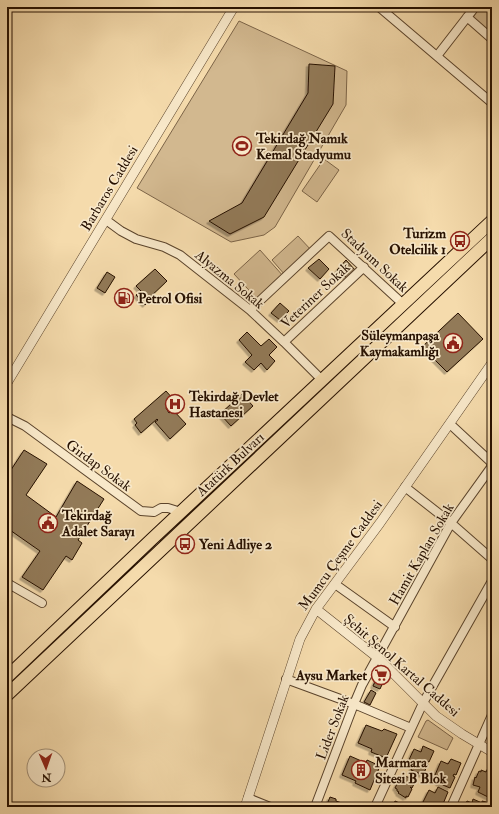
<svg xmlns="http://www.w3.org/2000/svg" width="499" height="814" viewBox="0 0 499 814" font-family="'IM FELL Double Pica',serif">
  <defs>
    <filter id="shadow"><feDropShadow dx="-2.5" dy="2.5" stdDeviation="0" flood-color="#0004"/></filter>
  </defs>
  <rect width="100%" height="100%" fill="#f5dbac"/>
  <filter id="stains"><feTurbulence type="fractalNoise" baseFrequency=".005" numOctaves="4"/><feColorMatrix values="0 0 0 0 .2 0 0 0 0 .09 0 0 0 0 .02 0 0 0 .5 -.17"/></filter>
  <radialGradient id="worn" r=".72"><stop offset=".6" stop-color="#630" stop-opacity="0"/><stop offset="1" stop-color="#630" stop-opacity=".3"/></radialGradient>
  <path fill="#d2b88f" stroke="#7c6448" d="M480 7H492V35L472 19Z
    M239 21 347 71 346 105 275 227 264 235 231 242 137 188Z
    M324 159 339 170 317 202 302 191Z
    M298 236 312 251 285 275 272 260Z
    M260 250 284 277 258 300 234 274Z
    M419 296 422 299 296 416 293 413Z
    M288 420 290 422 162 542 160 540Z
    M154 545 158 548 7 691V685Z
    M428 720 453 738 447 750 418 737 426 721Z"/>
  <path fill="#927a59" stroke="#261000" filter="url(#shadow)" d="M309 64 335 66 333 104 264 217 230 234 209 221 242 203 308 93Z
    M319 259 329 269 320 279 308 268Z
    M346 260 356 271 348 279 337 270Z
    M155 269 167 281 148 299 150 300 145 305 136 295 141 291 136 286Z
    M107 272 115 277 105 293 97 288Z
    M280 303 289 311 280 320 271 313Z
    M458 313 483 339 447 372 422 347Z
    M247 332 261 346 269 339 277 347 269 355 275 361 267 370 261 363 254 370 245 362 252 355 239 340Z
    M166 391 174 400 166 408 169 413 173 410 186 424 170 439 155 422 158 420 157 419 141 433 135 425 137 423 134 419Z
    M242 394 253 406 231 426 220 414Z
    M24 450 47 464 26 495 56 517 77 481 104 499 78 540 82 543 72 560 66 556 43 590 22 577 40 551 7 528V476Z
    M379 673 386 676 380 689 373 686Z
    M371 690 376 693 370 705 364 702Z
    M366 725 382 731 384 729 397 734 386 758 371 752 372 749 358 743Z
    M423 746 434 751 429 762 427 761 426 763 428 764 423 775 411 770 413 765 408 762 414 749 421 752Z
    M350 756 366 763 367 760 380 766 370 790 355 783 356 781 342 775Z
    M451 759 461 763 456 775 454 774 453 776 455 777 450 788 438 783 440 777 435 775 441 761 448 764Z
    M488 768 492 770V796L490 798 478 792 480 787 473 785 475 777 476 778 479 771 481 772V770L486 772Z
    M403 776 412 778V777L416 778 415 780H416L412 788 410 787 412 789 408 797 406 796V798L398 793 399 792 397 791V789L395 788 400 778 402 779Z
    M438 787 448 792 443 804 441 803 440 805 442 806V807H427L422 804 429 790 435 793Z
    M330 797 336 799V801L353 807H326Z
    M473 799 482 803V801L486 802 485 807H463L465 802 466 803 467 801 472 803Z
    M395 801 406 806V807H393Z"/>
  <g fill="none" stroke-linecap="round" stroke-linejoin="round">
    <g stroke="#5a432b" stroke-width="10">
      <path id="minor" d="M379 7 492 103
        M467 17 492 39
        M437 56 475 7
        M106 220 121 231 136 239 164 247 180 255 250 310 284 342 322 380
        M250 310 329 236 403 304
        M284 342 364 267
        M7 417 25 426 141 511 154 512 161 508H168L181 512
        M450 424 492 463
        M405 487 451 523 492 559
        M7 583 42 603
        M335 584 395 627
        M286 679 354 704 411 728
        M248 798 270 807
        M315 807 354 704 362 685 451 523 492 466
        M375 807 423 703 492 581
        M451 807 492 715"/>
    </g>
    <g stroke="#5a432b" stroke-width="10">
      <path id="tertiary" d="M7 383C83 258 158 132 234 7
        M316 609 378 658 436 716 462 734 492 752
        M245 807 300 639 316 609 380 523 492 363"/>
    </g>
    <g stroke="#261000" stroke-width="14">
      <path id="primary" d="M7 677 152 539 492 221
        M7 695 492 238"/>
    </g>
    <use href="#minor" stroke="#f8e8c9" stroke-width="8"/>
    <use href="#tertiary" stroke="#f8e8c9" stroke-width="9"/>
    <use href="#primary" stroke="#f5dbac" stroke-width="12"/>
  </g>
  <defs>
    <g id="stadium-ring" transform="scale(1)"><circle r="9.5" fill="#f8e8c9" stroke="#8f2418" stroke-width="1.5"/><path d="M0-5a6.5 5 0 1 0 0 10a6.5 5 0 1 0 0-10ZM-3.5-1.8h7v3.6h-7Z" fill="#8f2418"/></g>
    <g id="bus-ring" transform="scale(1)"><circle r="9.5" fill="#f8e8c9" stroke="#8f2418" stroke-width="1.5"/><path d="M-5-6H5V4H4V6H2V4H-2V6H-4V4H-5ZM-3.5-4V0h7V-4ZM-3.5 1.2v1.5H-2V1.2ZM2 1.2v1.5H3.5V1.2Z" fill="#8f2418"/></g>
    <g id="fuel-ring" transform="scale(1)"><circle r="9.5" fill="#f8e8c9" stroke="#8f2418" stroke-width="1.5"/><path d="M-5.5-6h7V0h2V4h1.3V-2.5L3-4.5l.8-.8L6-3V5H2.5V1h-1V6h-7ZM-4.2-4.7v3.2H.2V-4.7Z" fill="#8f2418"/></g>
    <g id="civic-ring" transform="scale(1)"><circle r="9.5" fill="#f8e8c9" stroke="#8f2418" stroke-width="1.5"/><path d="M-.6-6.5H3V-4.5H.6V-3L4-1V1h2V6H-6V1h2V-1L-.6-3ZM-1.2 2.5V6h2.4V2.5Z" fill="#8f2418"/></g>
    <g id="hospital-ring" transform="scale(1)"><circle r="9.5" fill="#f8e8c9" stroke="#8f2418" stroke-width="1.5"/><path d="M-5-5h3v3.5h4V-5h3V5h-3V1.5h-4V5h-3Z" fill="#8f2418"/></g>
    <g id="supermarket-ring" transform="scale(1)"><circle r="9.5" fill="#f8e8c9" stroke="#8f2418" stroke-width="1.5"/><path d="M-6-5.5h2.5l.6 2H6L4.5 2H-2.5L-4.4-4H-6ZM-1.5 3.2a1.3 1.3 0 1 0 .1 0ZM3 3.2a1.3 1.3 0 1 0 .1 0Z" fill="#8f2418"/></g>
    <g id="building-ring" transform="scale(1)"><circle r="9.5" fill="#f8e8c9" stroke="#8f2418" stroke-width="1.5"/><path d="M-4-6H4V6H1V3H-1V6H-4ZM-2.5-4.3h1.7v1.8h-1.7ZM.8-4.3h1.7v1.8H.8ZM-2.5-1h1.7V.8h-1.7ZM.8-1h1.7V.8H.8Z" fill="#8f2418"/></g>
  </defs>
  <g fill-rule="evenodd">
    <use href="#stadium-ring" x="242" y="146"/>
    <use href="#bus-ring" x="460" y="241"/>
    <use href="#fuel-ring" x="124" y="298"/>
    <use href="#civic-ring" x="453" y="343"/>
    <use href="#hospital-ring" x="175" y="404"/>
    <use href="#civic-ring" x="48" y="523"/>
    <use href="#bus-ring" x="185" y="544"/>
    <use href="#supermarket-ring" x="381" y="675"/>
    <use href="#building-ring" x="361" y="770"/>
  </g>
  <g text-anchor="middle" stroke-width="3.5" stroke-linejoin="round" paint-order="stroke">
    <g font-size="14" font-weight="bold" fill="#261000" stroke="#f8e8c9" text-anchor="start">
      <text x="256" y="143">Tekirdağ Namık<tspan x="256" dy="16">Kemal Stadyumu</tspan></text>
      <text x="446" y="238" text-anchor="end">Turizm<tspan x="446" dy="16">Otelcilik 1</tspan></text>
      <text x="138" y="303">Petrol Ofisi</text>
      <text x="439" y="340" text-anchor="end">Süleymanpaşa<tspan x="439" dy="16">Kaymakamlığı</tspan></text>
      <text x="189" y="401">Tekirdağ Devlet<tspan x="189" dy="16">Hastanesi</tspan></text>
      <text x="62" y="520">Tekirdağ<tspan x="62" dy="16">Adalet Sarayı</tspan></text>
      <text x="199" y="549">Yeni Adliye 2</text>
      <text x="367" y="680" text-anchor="end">Aysu Market</text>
      <text x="375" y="767">Marmara<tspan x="375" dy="16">Sitesi B Blok</tspan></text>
    </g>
    <g font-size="14" fill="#261000" stroke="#f8e8c9">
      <text transform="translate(109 188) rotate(-59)" y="5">Barbaros Caddesi</text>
      <text transform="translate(375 260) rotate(43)" y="5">Stadyum Sokak</text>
      <text transform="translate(230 279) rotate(39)" y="5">Alyazma Sokak</text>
      <text transform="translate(315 295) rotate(-43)" y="5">Veteriner Sokak</text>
      <text transform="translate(230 464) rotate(-43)" y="5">Atatürk Bulvarı</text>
      <text transform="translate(99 465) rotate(36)" y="5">Girdap Sokak</text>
      <text transform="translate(421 554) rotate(-60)" y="5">Hamit Kaplan Sokak</text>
      <text transform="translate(340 555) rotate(-54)" y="5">Mumcu Çeşme Caddesi</text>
      <text transform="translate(402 665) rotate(41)" y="5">Şehit Şenol Kartal Caddesi</text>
      <text transform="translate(332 727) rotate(-69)" y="5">Lider Sokak</text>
    </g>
  </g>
  <rect width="499" height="814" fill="none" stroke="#f5dbac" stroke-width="24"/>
  <rect x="8" y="8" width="483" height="798" fill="none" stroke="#261000" stroke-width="2"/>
  <rect x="12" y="12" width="475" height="790" fill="none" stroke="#261000"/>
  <g transform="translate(46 768) rotate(178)"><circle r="19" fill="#f8e8c9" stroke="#a49279"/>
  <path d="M0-3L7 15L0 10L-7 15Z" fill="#8f2418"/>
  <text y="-6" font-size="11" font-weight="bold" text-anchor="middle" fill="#261000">N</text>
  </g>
  <rect width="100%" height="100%" filter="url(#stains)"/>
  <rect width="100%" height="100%" fill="url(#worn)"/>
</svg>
